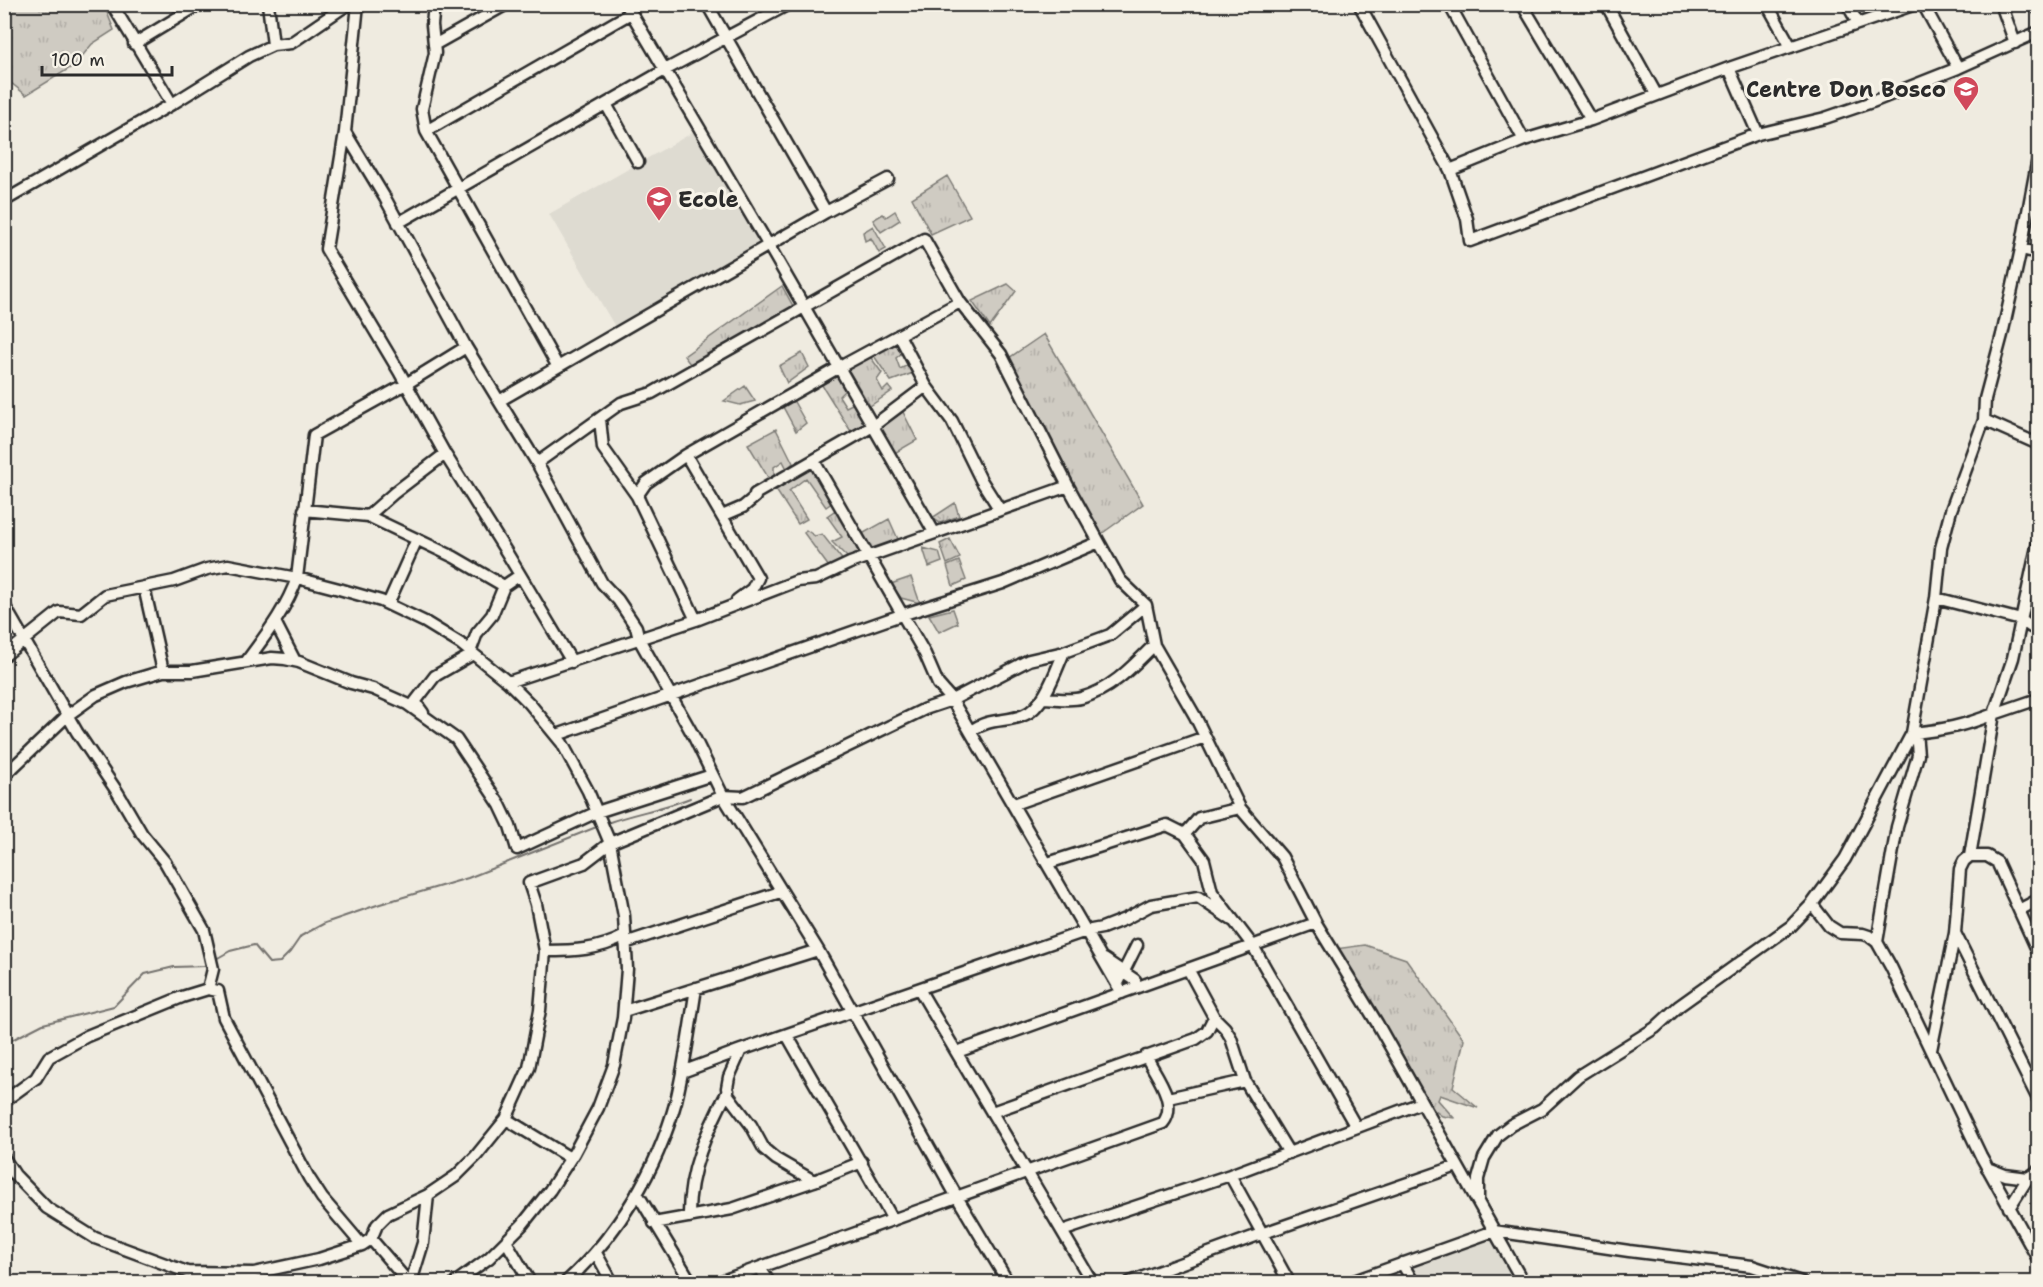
<svg xmlns="http://www.w3.org/2000/svg" width="2043" height="1287" viewBox="0 0 2043 1287" font-family="'Shantell Sans',sans-serif">
  <defs>
    <pattern id="grass-tufts" width="24" height="20" patternUnits="userSpaceOnUse" patternTransform="scale(1.5)"><rect width="24" height="20" fill="#cfcbc2"/><path d="M3 7l-1-3M5 7V3M7 7l1-3M15 17l-1-3M17 17v-4M19 17l1-3" fill="none" stroke="#b2aea7"/></pattern>
  </defs>
  <rect width="100%" height="100%" fill="#efebe0"/>
  <filter id="ink" filterUnits="userSpaceOnUse"><feTurbulence type="fractalNoise" baseFrequency=".0167" numOctaves="2"/><feDisplacementMap in="SourceGraphic" scale="12" xChannelSelector="R" yChannelSelector="G"/><feConvolveMatrix kernelMatrix="1 2 1 2 8 2 1 2 1" color-interpolation-filters="sRGB"/></filter>
  <g filter="url(#ink)">
    <path fill="#dedbd1" d="M699 129 767 246 618 332 549 214Z
      M1494 1231 1523 1282H1409L1399 1265Z"/>
    <path fill="url(#grass-tufts)" stroke="#7d7b76" stroke-width="1.5" d="M4 5H104L114 30 92 44 75 65 26 95 5 78Z
      M947 176 970 216 931 234 912 198Z
      M895 211 900 220 881 232 873 220 883 214 886 217Z
      M873 226 886 249 879 253 871 238 865 241 863 232Z
      M1008 284 1016 291 990 327 972 301Z
      M782 286 793 306 693 368 684 356Z
      M1044 334 1143 504 1097 537 1006 360Z
      M895 340 903 352 896 358 900 369 908 365 913 373 891 381 872 353Z
      M802 353 809 367 787 383 779 366Z
      M869 355 882 373 877 380 883 391 888 386 892 391 870 406 847 368Z
      M836 373 847 388 839 396 846 407 856 402 867 425 852 433 820 382Z
      M745 386 755 401 740 405 724 401Z
      M793 400 806 423 796 431 782 405Z
      M903 412 917 440 893 454 881 427Z
      M776 429 793 463 787 469 783 461 774 467V476L769 479 748 444Z
      M813 466 833 502 826 507 806 478 789 491 807 519 798 524 776 490Z
      M955 503 959 516 940 523 932 518Z
      M837 509 864 555 850 560 832 542 842 537 827 516Z
      M889 519 898 539 871 551 862 534Z
      M806 530 815 536 822 534 844 562 829 567 804 533Z
      M950 539 960 558 947 564 940 544Z
      M923 548 939 552 942 562 929 567Z
      M959 561 966 580 953 586 947 566Z
      M911 577 920 603 901 598 891 584Z
      M953 609 958 623 939 632 929 615Z
      M1365 945 1406 959 1464 1040 1453 1087 1478 1108 1440 1095 1438 1100 1454 1118 1442 1116 1426 1104 1335 949Z"/>
    <g fill="none" stroke-linecap="round" stroke-linejoin="round">
      <path stroke="#74726e" stroke-width="2" d="M607 823C634 813 663 809 690 798
        M216 959 230 951 254 945 269 963 280 962 290 952 301 936 325 923 380 904 468 878 599 826
        M4 1044 43 1024 114 1006 145 974 174 967 206 966"/>
      <g stroke="#2b2b2b" stroke-width="15">
        <path id="minor" d="M112 4 172 104
          M268 4 273 45
          M358 4 345 132 326 249 400 373 445 454 507 553 572 662
          M434 4 432 25 435 53 422 109 426 131 558 367
          M626 4 769 246 934 532
          M707 4 826 212
          M1359 4 1450 170 1467 219 1470 241 1758 134 1825 118 1872 102 1958 68 2038 32
          M1449 4 1524 140
          M1522 4 1591 120
          M1606 4 1656 94
          M1767 4 1791 47
          M1847 4 1858 23
          M1923 4 1958 68
          M2001 4 2015 43
          M2038 4V9
          M134 44 200 4
          M434 45 507 4
          M1729 68 1758 134
          M606 104 638 162
          M426 131 631 13
          M345 132 385 198 466 347 537 463 602 583 618 600 636 627 639 639 693 735 723 796 818 950 957 1197 1008 1282
          M1450 170 1524 140 1591 120 1729 68 1916 4
          M4 201 172 104 249 56 273 45 291 43 348 4
          M398 223 665 70 789 4
          M2021 249 2038 253
          M899 335 926 386 952 421 981 480 1000 510
          M499 401 826 212 888 179
          M600 419 603 448 637 496 696 620
          M1984 420 2038 444
          M686 455 758 578 752 589 737 600
          M814 461 925 654 938 684 952 700 1122 993
          M537 463 621 403 652 393 924 239 960 302 1001 354 1068 486 1120 580 1146 605 1154 645 1195 716 1240 808 1282 857 1316 923 1377 1023 1523 1282
          M637 496 646 483 686 455 838 368 960 302
          M304 510 368 516 454 557 504 586
          M368 516 394 493 445 454
          M722 516 743 507 755 497V494L873 426 926 386
          M144 587 163 671
          M1936 598 2021 620 2031 627 2038 626
          M388 604 417 539
          M4 605 77 732 118 793 142 834 165 862 204 930 213 969 208 989 218 991 224 1018 309 1178 322 1198 362 1245
          M275 622 295 661
          M470 652 477 633 492 615 504 586 520 575
          M4 656 59 612 81 614 105 595 174 581 207 569 228 565 297 578 339 589 381 601 425 622 461 644 508 682 530 704 562 743 588 791 610 843 624 916 627 969 623 1018 614 1065 598 1108 574 1153 550 1190 522 1225 489 1258 456 1282
          M246 662C265 636 286 610 297 578L314 435 406 384 466 347
          M508 682 696 620 797 581 816 579 850 563 1068 486
          M1043 698C1055 698 1070 701 1081 698 1111 690 1133 666 1154 645
          M423 713 415 702 435 676 473 654
          M971 731C990 717 1005 723 1024 715 1044 708 1056 670 1064 652
          M1912 733C1944 730 1963 726 1994 714L2013 658 2038 542
          M557 735 901 615 1003 583 1099 542
          M4 776 68 715 96 695 126 682 163 671H192L272 658 285 659 299 662 351 683 373 689 407 704 456 739 500 805 510 826 517 849 597 812 712 775
          M1014 804 1205 737
          M1185 834 1204 860 1212 892 1253 946 1356 1127
          M1970 856 1994 714 2038 699
          M1048 863 1167 825 1185 834 1199 818 1240 808
          M1812 904 1829 926 1840 933 1863 934 1869 936 1877 942 1891 967 1981 1156 2038 1259
          M2019 910 2038 900
          M1877 942 1897 827 1918 755 1916 732
          M625 943 780 892
          M545 951C574 951 599 950 625 936
          M2038 952 1997 862 1987 856H1970L1964 861 1960 869 1955 933 2038 1099
          M1104 959 1135 980
          M1188 969 1214 1017 1225 1028 1231 1038 1245 1081 1289 1153
          M1117 985 1137 945
          M919 989 1092 1282
          M624 1011 818 950
          M787 1035C822 1097 859 1158 893 1220
          M741 1050 729 1077 727 1088 728 1095 751 1125 764 1149 776 1159 814 1181
          M1931 1050 1955 933
          M957 1052 1316 923
          M682 1072 741 1050 1086 931 1102 928 1125 919 1151 905 1198 897 1232 920
          M1168 1098 1245 1081
          M4 1104 7 1099 36 1078 49 1057 87 1036 182 997 208 989
          M992 1112 1196 1039 1207 1031 1214 1017
          M506 1119 570 1158
          M4 1158 15 1175 47 1208 95 1238 187 1272 254 1273 319 1259 362 1245 371 1239 377 1225 388 1214 428 1195 456 1176 476 1156 506 1119 529 1068 540 1010 545 951 536 904 529 883 584 863 610 843 723 796 743 797 925 709 952 700 1029 660 1064 652 1110 635 1146 605
          M1987 1168 2005 1175 2028 1178
          M1230 1175 1289 1282
          M637 1193 691 1282
          M1478 1200V1179L1484 1158 1498 1135 1511 1125 1542 1109 1578 1076 1655 1028 1679 1006 1791 926 1812 904 1845 859 1912 733 1936 598 1941 548 1951 510 1984 420 1985 399 2002 335 2021 249 2038 158
          M2009 1208 2028 1178 2038 1171
          M689 1217C688 1172 707 1130 728 1091
          M654 1223 732 1209 814 1181 862 1162
          M1062 1231 1230 1175 1421 1103
          M371 1239 408 1282
          M506 1241 530 1282
          M596 1253 612 1282
          M1402 1263 1413 1282
          M760 1268 769 1282
          M4 1282H5
          M411 1282 423 1243 428 1195
          M566 1282C618 1235 657 1170 676 1101 685 1064 690 1026 696 988
          M719 1282 1163 1123C1179 1103 1155 1074 1146 1056
          M1130 1282 1261 1234 1457 1166
          M1351 1282 1494 1231 1629 1251 1752 1266 1801 1282"/>
      </g>
      <use href="#minor" stroke="#f7f3e8" stroke-width="10"/>
    </g>
  </g>
  <defs>
    <g id="school-pin" transform="scale(1.35)"><path d="M0 17L-7.5 6A9.5 9.5 0 1 1 7.5 6Z" fill="#d1495b" stroke="#f7f3e8"/><path d="M0-5L7-2L0 1L-7-2ZM-4 1L0 2.5L4 1V4Q0 6-4 4Z" fill="#fff"/></g>
  </defs>
  <g fill-rule="evenodd">
    <use href="#school-pin" x="1966" y="89"/>
    <use href="#school-pin" x="659" y="199"/>
  </g>
  <g text-anchor="middle" stroke-width="6" stroke-linejoin="round" paint-order="stroke">
    <g font-size="22" font-weight="bold" fill="#2b2b2b" stroke="#f7f3e8" text-anchor="end">
      <text x="1946" y="97">Centre Don Bosco</text>
      <text x="678" y="207" text-anchor="start">Ecole</text>
    </g>
  </g>
  <rect width="2043" height="1287" fill="none" stroke="#f7f3e8" stroke-width="24"/>
  <rect x="12" y="12" width="2019" height="1263" fill="none" stroke="#2b2b2b" stroke-width="2" filter="url(#ink)"/>
  <path d="M42 66v9h130v-9" fill="none" stroke="#2b2b2b" stroke-width="3"/>
  <text x="51" y="66" font-size="18" fill="#2b2b2b" stroke="#f7f3e8" stroke-width="4.5" paint-order="stroke">100 m</text>
</svg>
